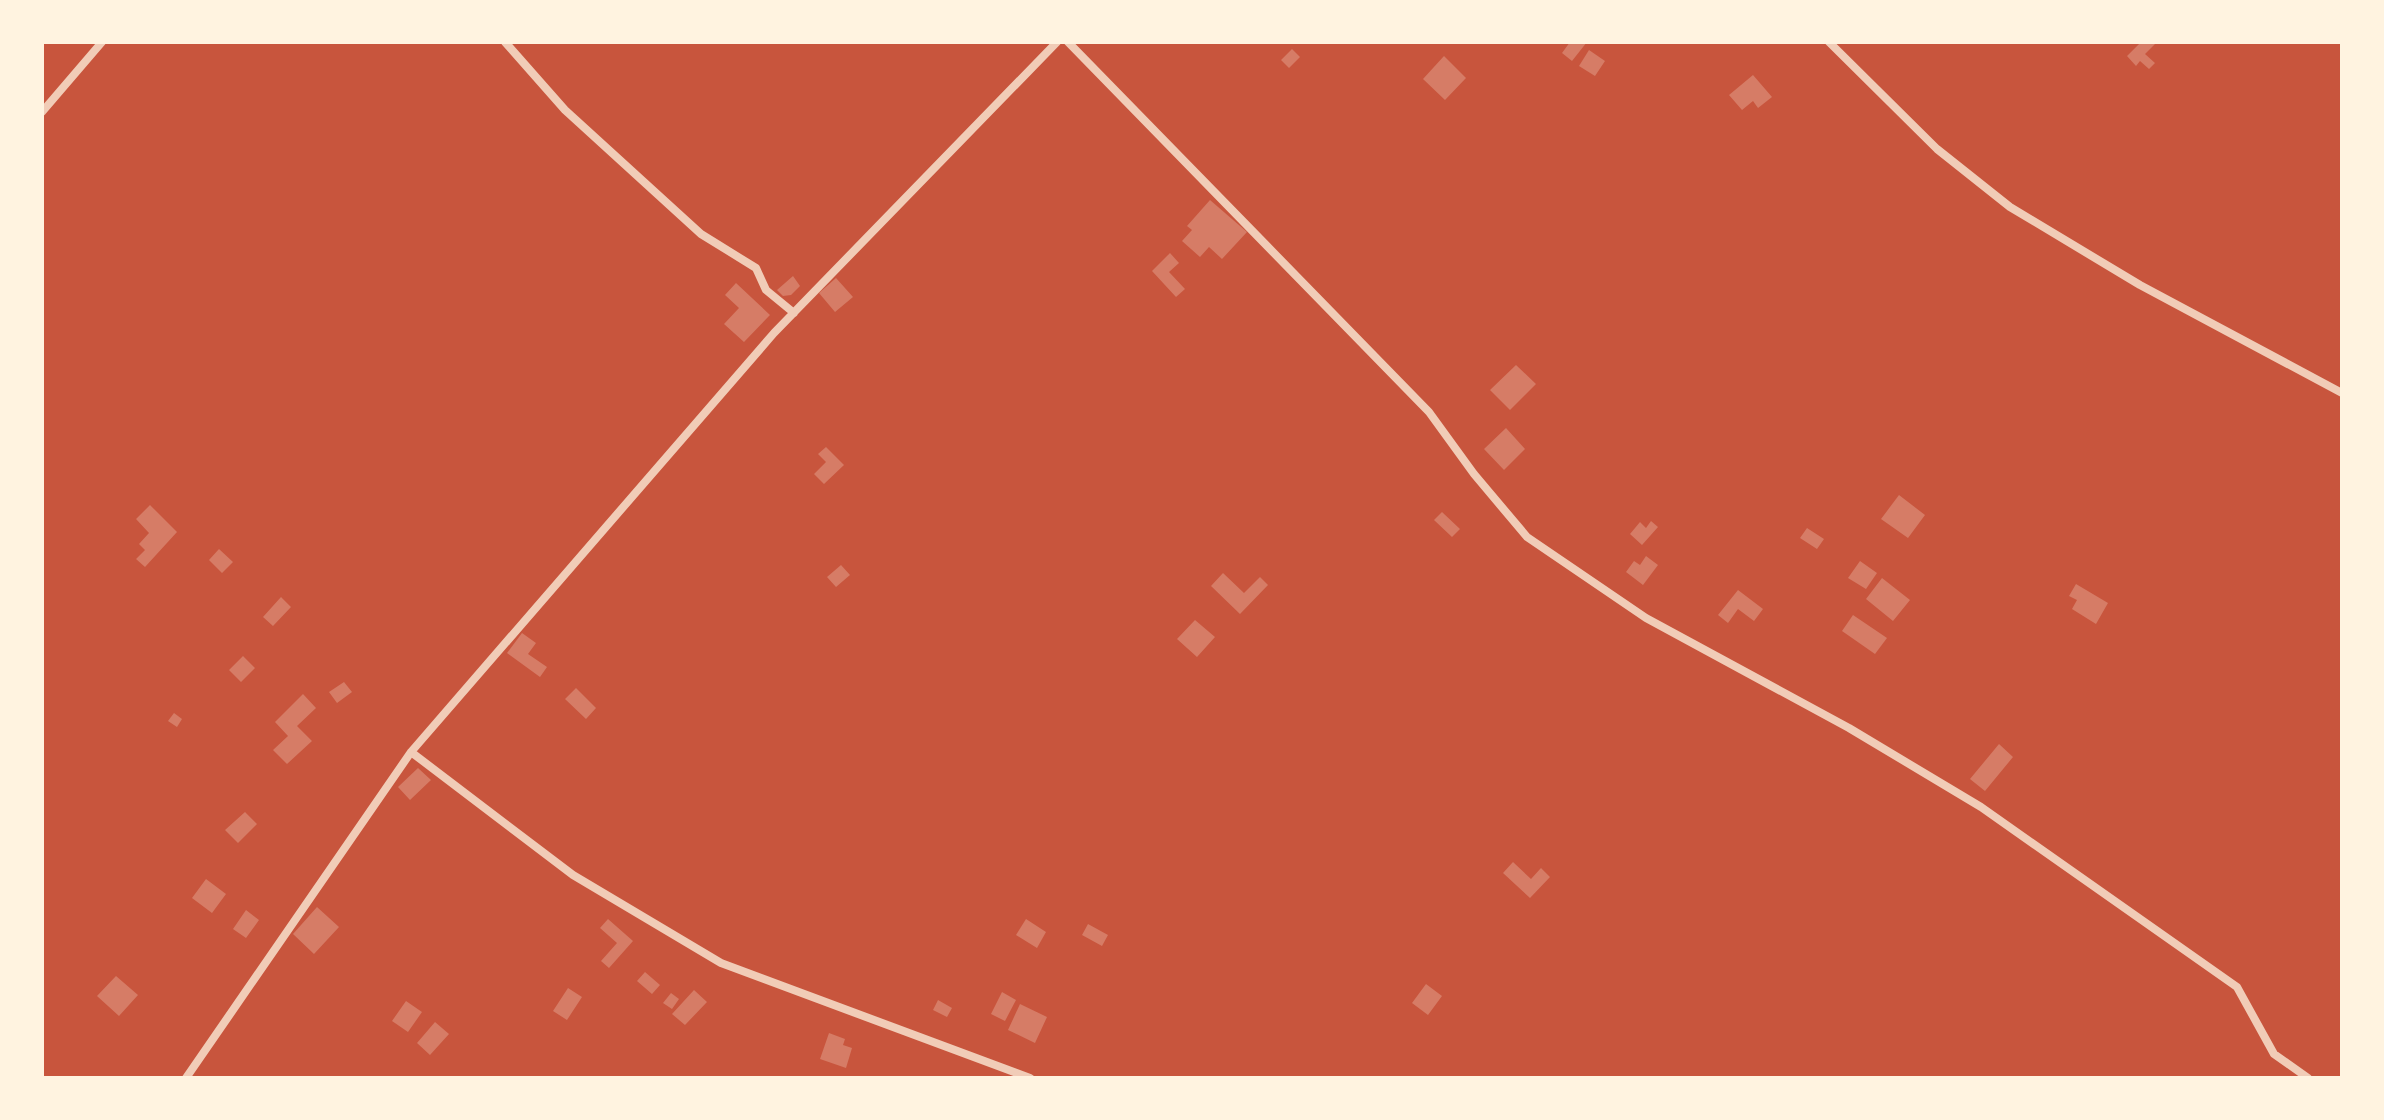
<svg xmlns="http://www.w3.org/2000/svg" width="2384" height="1120" viewBox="0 0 2384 1120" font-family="'Archivo Narrow',sans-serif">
  <rect width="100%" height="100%" fill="#c8553d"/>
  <path fill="#d67c66" d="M1570 42H1587L1572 61 1562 53Z
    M2141 42 2155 44 2145 54 2155 63 2149 69 2140 61 2136 66 2127 56Z
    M1292 49 1300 57 1289 68 1281 60Z
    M1589 50 1605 61 1595 76 1579 66Z
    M1444 56 1466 78 1445 100 1423 79Z
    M1753 75 1772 97 1758 108 1753 101 1742 110 1729 95Z
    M1210 200 1247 232 1222 259 1209 247 1200 257 1182 241 1192 230 1187 226Z
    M1170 253 1179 263 1169 272 1185 289 1176 297 1152 271Z
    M793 276 800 286 791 295 783 296 777 290Z
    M836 278 853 297 835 312 819 293Z
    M736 283 770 315 744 342 724 324 739 308 725 295Z
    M1516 365 1536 384 1510 410 1490 390Z
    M1506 428 1525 449 1504 470 1484 449Z
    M826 447 844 465 824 484 814 474 826 462 818 454Z
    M1899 495 1925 515 1908 538 1881 519Z
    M150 505 177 532 145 567 136 559 145 550 139 544 149 533 136 519Z
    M1442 512 1460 529 1452 537 1434 520Z
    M1651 521 1658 527 1642 545 1630 534 1640 522 1646 528Z
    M1807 528 1824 539 1817 549 1800 538Z
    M219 549 233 562 222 573 209 560Z
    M1646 556 1658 565 1643 585 1626 572 1634 561 1640 565Z
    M1860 561 1877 573 1866 589 1848 578Z
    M841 565 850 575 836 587 827 577Z
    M1223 573 1244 593 1260 577 1268 585 1240 614 1211 586Z
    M1882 578 1910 600 1893 621 1866 599Z
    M2076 584 2108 603 2096 624 2072 609 2077 600 2069 596Z
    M1738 590 1763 609 1754 621 1738 609 1728 623 1718 615Z
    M281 597 291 607 273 626 263 617Z
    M1853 615 1887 638 1875 654 1842 631Z
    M1195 620 1215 637 1197 657 1177 639Z
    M522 633 536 643 528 654 547 667 540 677 507 653Z
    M243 656 255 668 241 682 229 670Z
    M344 682 352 692 337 703 329 692Z
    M576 688 596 708 586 719 565 699Z
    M303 694 316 708 297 726 312 741 287 764 273 750 288 736 275 722Z
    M174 713 182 719 177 727 168 721Z
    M1999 744 2013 757 1985 791 1970 779Z
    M418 768 431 780 410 800 398 787Z
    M245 812 257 824 238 843 225 830Z
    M1513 862 1531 879 1541 868 1550 877 1530 898 1503 873Z
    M206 879 226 894 212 913 192 898Z
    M317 907 339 927 314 954 293 934Z
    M246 910 259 920 246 938 233 929Z
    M608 919 633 941 609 968 601 961 617 943 600 928Z
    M1026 919 1046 932 1037 948 1016 935Z
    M1088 924 1108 935 1102 946 1082 935Z
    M645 972 660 985 652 994 637 981Z
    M116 976 138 995 119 1016 97 996Z
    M1426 984 1442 996 1428 1015 1412 1003Z
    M568 988 582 997 567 1020 553 1011Z
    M694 990 707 1002 685 1025 672 1014Z
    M1002 992 1016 1000 1005 1021 991 1014Z
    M671 993 679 999 672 1009 663 1003Z
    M938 1000 952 1008 947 1017 933 1010Z
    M406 1001 422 1012 408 1032 392 1021Z
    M1020 1004 1047 1017 1035 1043 1008 1030Z
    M435 1022 449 1034 430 1055 417 1043Z
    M829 1033 845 1039 843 1045 852 1048 846 1068 820 1059Z"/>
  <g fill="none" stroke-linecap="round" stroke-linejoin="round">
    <path stroke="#f1ccb7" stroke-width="8" d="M505 42 565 110 701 234 756 268 766 290 794 313
      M1068 42 1429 412 1474 474 1527 537 1646 618 1849 728 1981 807 2237 987 2274 1054 2308 1078
      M1829 42 1937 149 2010 207 2140 285 2342 393
      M42 112 102 42
      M411 752 573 875 721 963 1030 1078
      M186 1078 411 752 774 333 1057 42"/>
  </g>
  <rect width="2384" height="1120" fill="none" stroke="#fff3e0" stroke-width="88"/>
</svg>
